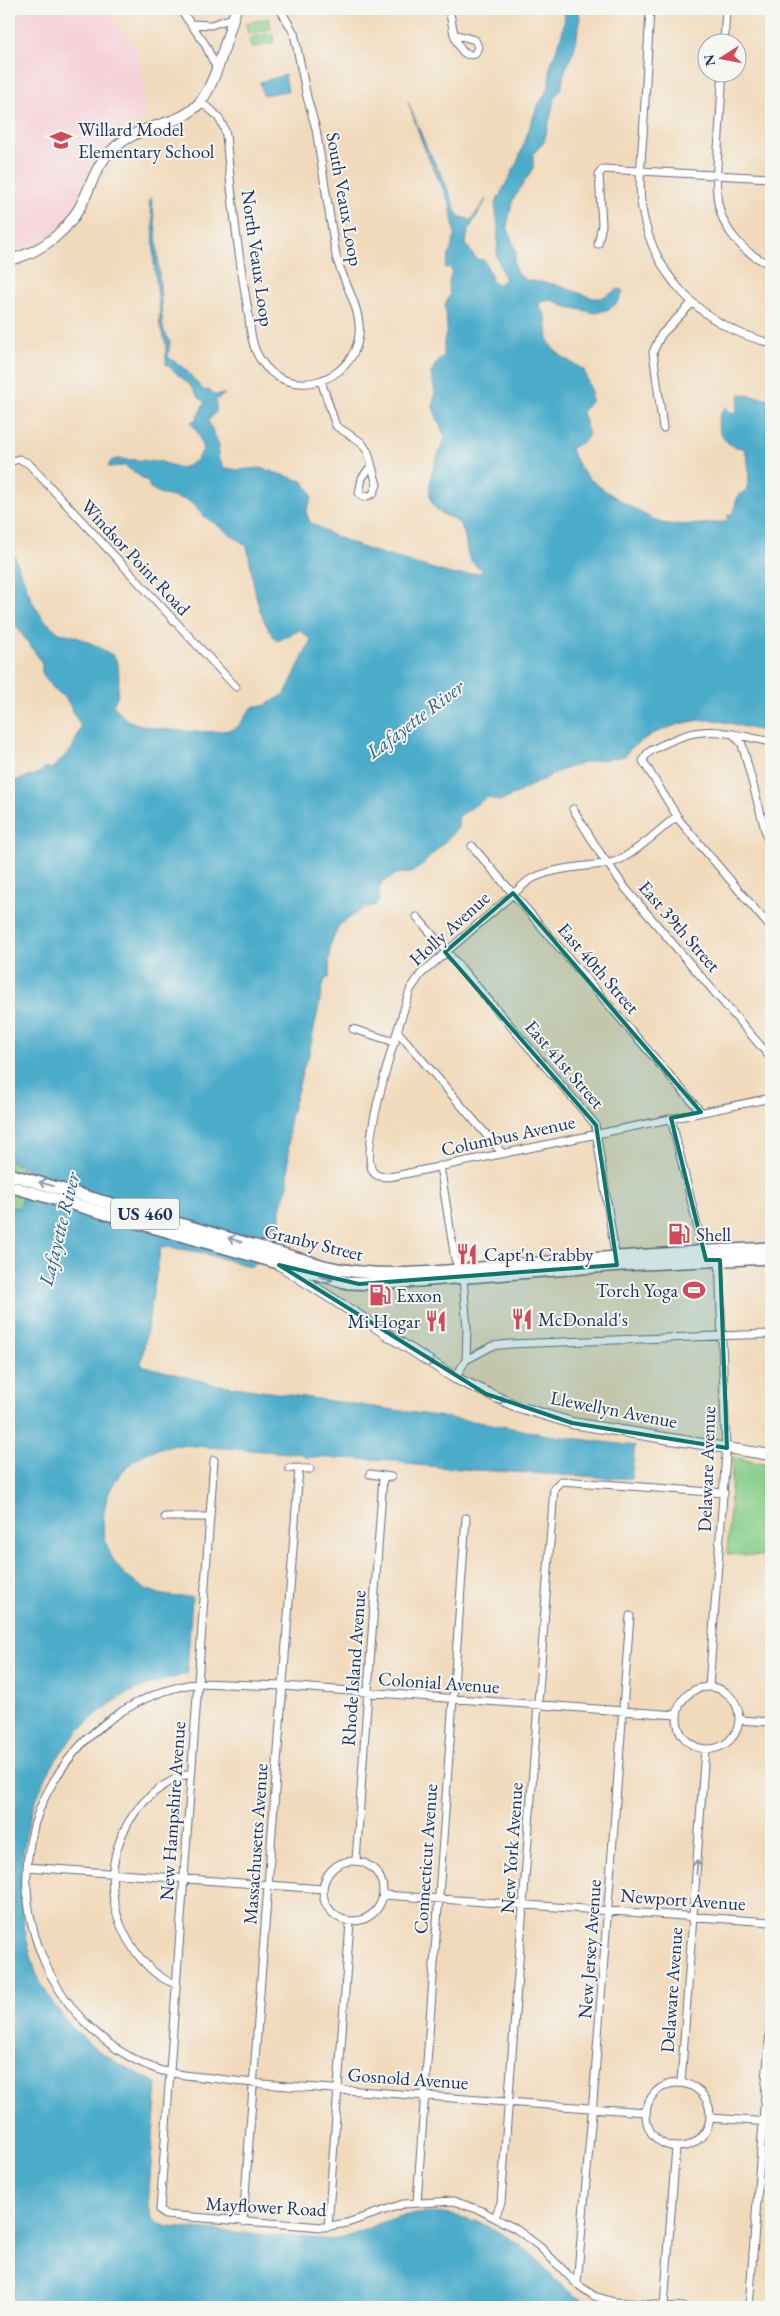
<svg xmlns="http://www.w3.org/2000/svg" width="780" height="2316" viewBox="0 0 780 2316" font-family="'EB Garamond',serif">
  <rect width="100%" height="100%" fill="#f6f6f2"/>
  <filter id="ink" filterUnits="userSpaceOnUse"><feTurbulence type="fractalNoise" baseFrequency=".02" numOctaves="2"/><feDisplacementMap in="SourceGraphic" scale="10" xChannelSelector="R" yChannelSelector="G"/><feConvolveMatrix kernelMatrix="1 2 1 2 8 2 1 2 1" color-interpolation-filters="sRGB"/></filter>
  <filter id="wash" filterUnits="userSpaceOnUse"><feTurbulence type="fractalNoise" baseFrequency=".0096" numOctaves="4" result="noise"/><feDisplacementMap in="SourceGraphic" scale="20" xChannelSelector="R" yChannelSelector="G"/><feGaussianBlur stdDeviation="1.12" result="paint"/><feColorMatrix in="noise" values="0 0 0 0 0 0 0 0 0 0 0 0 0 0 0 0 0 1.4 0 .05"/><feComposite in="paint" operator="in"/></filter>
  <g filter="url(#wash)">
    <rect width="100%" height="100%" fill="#f1dabb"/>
    <path fill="#f6cfd8" d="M9 9H105L139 52 146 117 102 149 83 181 72 207 57 227 40 242 9 254Z"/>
    <path fill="#89cf8a" stroke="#527f74" d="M269 18 271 29 248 34 246 23Z
      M272 33 274 43 251 48 249 38Z
      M9 1158 34 1180 37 1196 9 1216Z
      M733 1457 771 1466V1539H764L762 1556 727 1554Z"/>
    <path fill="#4bacca" stroke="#336e94" d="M563 9H579L580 21 574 50 564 73 561 89 555 97 544 142 533 154V168L513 200 507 226 516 252 514 263 516 272 526 280 554 284 593 298H601L619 289 622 290 623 293 616 304 609 309 596 313 563 306 553 300 540 302 539 307C551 316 544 332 550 344 556 355 573 363 584 370L591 391V402L582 412 589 434 585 441 571 448C573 457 580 469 586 475 600 490 643 515 662 523 672 526 717 524 727 521L728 515 733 513 738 495 746 491C751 475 749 464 744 448 722 448 709 423 726 407L728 411 736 413 740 394 771 399V728L770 727 766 732 716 720H700L679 724 652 734 631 748 625 756 610 759 595 760 561 770 504 800 498 801 487 797 458 817V828L421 866 411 873 396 874 382 883 379 889V902L376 905 363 909 339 925 330 946 329 977 324 981 308 1058 304 1066 289 1122 288 1185 280 1208V1233L278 1241 268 1255 252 1267 198 1252 161 1246 141 1365 213 1384 492 1424 547 1435 635 1446 631 1479 460 1469 406 1464 393 1460 305 1457 303 1454 181 1445C94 1448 73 1563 154 1592 166 1597 179 1597 192 1597L187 1674C165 1680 142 1685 123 1696 25 1754 0 1875 38 1978 50 2000 64 2021 83 2038 104 2058 131 2070 157 2083L148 2206C150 2219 157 2224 168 2227L333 2240C359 2236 382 2218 408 2215 457 2208 493 2224 531 2254 542 2263 550 2275 560 2284 571 2294 583 2300 595 2307H444L440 2301 414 2307H79L73 2304 70 2307H9V1206L17 1208 20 1206 27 1173 25 1168 9 1160V783L42 772 45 767 51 769 72 749 81 727 66 698 54 689 42 673V665L39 658 13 622 9 609V543L32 601 43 619 59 633 72 635 95 645 114 656 118 664 119 679 117 697 113 705C118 710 124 719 130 721 150 731 213 735 234 729 243 724 245 713 254 706H264L285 694 311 640 300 630 277 641C254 614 254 578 247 546L201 514 194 505 187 500 163 495 150 488 148 482 125 466 108 467 111 461 116 459 159 461 179 468 188 466 196 460 203 450 199 435 191 422 196 419 205 402 199 398 190 385 166 364V344L159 323 160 312 154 265 153 219 149 204 151 197 156 230 163 329 170 342 168 357 185 369 203 390 211 391 215 395 225 394 216 400V412L208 421 219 445 218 458 224 468 238 470 260 468 302 481 309 489 312 497 306 512 310 522 332 535 366 549 454 575 480 573 483 569C461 561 470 545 462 528 457 517 442 517 435 508 421 489 438 456 445 438L433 407 435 392 431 374 435 365 444 356V341L447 329 445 305 450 294 448 285 452 271 449 267 445 268 446 265 455 236 450 204 425 150 408 102 426 146 445 182 458 216 471 220 487 198 468 231 466 244 476 259 484 260 492 278 491 281 497 285 505 280 497 257 498 227 495 204 517 163 538 104 540 103 549 86 550 67 562 34 565 17Z
      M285 75 288 91 263 95 260 82Z"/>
  </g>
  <g filter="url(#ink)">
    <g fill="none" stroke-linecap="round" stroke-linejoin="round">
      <g stroke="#666b7f" stroke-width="9">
        <path id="street" d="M180 9 205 44 216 67
          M449 9 454 34
          M650 9C648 45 646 82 644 119 643 146 638 175 641 202 650 274 702 327 771 343
          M192 24 211 25 233 18
          M454 34 475 40 478 47 475 54C462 58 458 45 454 34Z
          M724 42 726 9
          M723 72C721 98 720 124 718 149 717 167 715 186 718 203 723 230 745 256 771 264
          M200 103C214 110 222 119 226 135 231 192 237 248 247 304 250 322 250 344 260 359 286 402 353 384 359 335 362 309 343 282 336 256L316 129 307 97 294 33 280 9
          M598 244 602 225 599 174 603 169 771 178
          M321 381 336 426 361 442 368 452 377 485 373 494 364 497 359 493 362 478 371 466
          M663 428 653 352 661 335 692 303
          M9 462 19 459 28 463 236 687
          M734 735 742 744 771 852
          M767 741C726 733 704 723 664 744 656 748 646 751 643 761L680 821 771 928
          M573 809 600 853 626 889 771 1058
          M677 816C662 828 628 860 610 863 584 867 551 867 528 881L421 974 410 990C402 1017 354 1158 375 1174 384 1180 399 1175 409 1173L771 1098
          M472 846 701 1112
          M417 917 595 1124 616 1260
          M353 1029 395 1042
          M398 1032 502 1153
          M671 1118 704 1254
          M440 1166 455 1259 463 1278 467 1329 466 1360 455 1378
          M466 1360 492 1346 510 1344 771 1334
          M214 1460 160 2210 165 2215 323 2227 347 2223 403 2204 453 2201 480 2210 516 2229 540 2247 577 2284 594 2296 614 2302 683 2307
          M289 1468 310 1469
          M370 1474 391 1477
          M165 1517H210
          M709 1687 726 1454 719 1258
          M677 1718a31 31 0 1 1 62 0a31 31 0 1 1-62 0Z
          M739 1720 771 1722
          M323 1891a30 30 0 1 1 60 0a30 30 0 1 1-60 0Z
          M356 1861 383 1477
          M27 1867 323 1889
          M384 1895 771 1922
          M176 1984C159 1979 145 1965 135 1951 89 1888 116 1796 191 1773
          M681 2083 705 1749
          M646 2115a32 32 0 1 1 64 0a32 32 0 1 1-64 0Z
          M646 2112C537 2104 428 2097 319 2088 283 2086 247 2083 211 2078 193 2076 174 2075 156 2069 54 2031 0 1910 40 1808 68 1742 127 1694 198 1683L283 1686 677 1715
          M710 2118 771 2122
          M417 2202 466 1518
          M495 2217 501 2203 554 1488 561 1481 724 1493
          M243 2222 299 1468
          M328 2227 350 1922
          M577 2284 593 2102 630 1616
          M664 2306 676 2147
          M749 2307 771 2016"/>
      </g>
      <g stroke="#666b7f" stroke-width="12">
        <path id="secondary" d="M9 260C43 252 71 229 85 197 92 182 96 168 106 156 117 144 132 134 147 129 167 122 187 119 201 101 216 82 228 34 236 9
          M280 1265 455 1378 516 1406 572 1423 771 1455"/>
      </g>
      <g stroke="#666b7f" stroke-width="14">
        <path id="primary" d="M9 1174 324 1266C386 1281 450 1270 513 1265 599 1258 685 1252 771 1248
          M9 1186 348 1283 379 1284 621 1265 771 1258"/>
      </g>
      <use href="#street" stroke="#fff" stroke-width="7"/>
      <use href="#secondary" stroke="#fff" stroke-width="10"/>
      <use href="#primary" stroke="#fff" stroke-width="11"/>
    </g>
    <defs><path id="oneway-shaft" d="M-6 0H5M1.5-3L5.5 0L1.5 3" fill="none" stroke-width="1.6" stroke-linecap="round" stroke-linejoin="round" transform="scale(1.25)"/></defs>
    <g stroke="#8d97ae">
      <use href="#oneway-shaft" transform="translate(46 1184) rotate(-165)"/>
      <use href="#oneway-shaft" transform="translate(235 1240) rotate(-163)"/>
      <use href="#oneway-shaft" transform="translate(326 1278) rotate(16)"/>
      <use href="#oneway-shaft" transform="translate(429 1361) rotate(33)"/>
      <use href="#oneway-shaft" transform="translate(499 1399) rotate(22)"/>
      <use href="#oneway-shaft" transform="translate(697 1867) rotate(-86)"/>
    </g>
  </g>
  <path fill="#0f766e" fill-opacity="0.2" stroke="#0f766e" stroke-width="4" stroke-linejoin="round" d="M513 893 701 1112 671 1118 706 1260H720L727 1448 572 1423 486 1394 279 1265 359 1284 617 1265 596 1125 445 952Z"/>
  <defs>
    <g id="school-bare" transform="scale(1.725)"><path d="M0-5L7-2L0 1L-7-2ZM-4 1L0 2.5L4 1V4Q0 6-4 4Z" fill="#d1495b" stroke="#f6f6f2" stroke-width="2.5" paint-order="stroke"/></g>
    <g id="fuel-bare" transform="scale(1.725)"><path d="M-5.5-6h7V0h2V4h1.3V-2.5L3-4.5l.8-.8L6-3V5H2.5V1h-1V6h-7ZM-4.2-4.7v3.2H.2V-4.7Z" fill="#d1495b" stroke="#f6f6f2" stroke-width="2.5" paint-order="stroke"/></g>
    <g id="restaurant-bare" transform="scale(1.725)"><path d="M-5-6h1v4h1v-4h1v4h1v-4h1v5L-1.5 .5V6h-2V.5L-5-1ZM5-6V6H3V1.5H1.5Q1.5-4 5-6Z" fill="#d1495b" stroke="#f6f6f2" stroke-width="2.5" paint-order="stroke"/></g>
    <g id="stadium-bare" transform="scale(1.725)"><path d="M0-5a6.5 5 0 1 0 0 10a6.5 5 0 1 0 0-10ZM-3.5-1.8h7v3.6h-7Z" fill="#d1495b" stroke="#f6f6f2" stroke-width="2.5" paint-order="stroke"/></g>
  </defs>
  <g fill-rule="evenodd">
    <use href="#school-bare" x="61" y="140"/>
    <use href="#fuel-bare" x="679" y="1234"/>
    <use href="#restaurant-bare" x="467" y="1254"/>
    <use href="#stadium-bare" x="694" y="1290"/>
    <use href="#fuel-bare" x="380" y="1295"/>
    <use href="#restaurant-bare" x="522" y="1319"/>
    <use href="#restaurant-bare" x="436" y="1321"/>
  </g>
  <g text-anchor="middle" stroke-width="4" stroke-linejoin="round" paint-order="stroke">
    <rect fill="#f6f6f2" stroke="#5d6b8a" stroke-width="1" x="111" y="1198.5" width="68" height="31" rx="4"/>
    <g font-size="18" font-weight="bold" fill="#1b2f5e">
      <text x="145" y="1220">US 460</text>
    </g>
    <g font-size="19" fill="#1b2f5e" stroke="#f6f6f2" text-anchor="start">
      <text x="78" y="136">Willard Model<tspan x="78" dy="22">Elementary School</tspan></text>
      <text x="696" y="1241">Shell</text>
      <text x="484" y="1261">Capt'n Crabby</text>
      <text x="678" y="1297" text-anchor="end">Torch Yoga</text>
      <text x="396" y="1302">Exxon</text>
      <text x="538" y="1326">McDonald's</text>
      <text x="420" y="1328" text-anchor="end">Mi Hogar</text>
    </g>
    <g font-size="19" fill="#1b2f5e" stroke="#f6f6f2">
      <text transform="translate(345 199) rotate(80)" y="7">South Veaux Loop</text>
      <text transform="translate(258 258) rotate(82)" y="7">North Veaux Loop</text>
      <text transform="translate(136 557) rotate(47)" y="7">Windsor Point Road</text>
      <text transform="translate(680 926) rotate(49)" y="7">East 39th Street</text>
      <text transform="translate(449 928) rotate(-42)" y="7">Holly Avenue</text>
      <text transform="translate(599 968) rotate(49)" y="7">East 40th Street</text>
      <text transform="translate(565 1064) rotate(49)" y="7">East 41st Street</text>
      <text transform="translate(508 1135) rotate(-12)" y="7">Columbus Avenue</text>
      <text transform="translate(314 1242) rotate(14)" y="7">Granby Street</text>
      <text transform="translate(614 1409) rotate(11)" y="7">Llewellyn Avenue</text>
      <text transform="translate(706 1469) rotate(-88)" y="7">Delaware Avenue</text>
      <text transform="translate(353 1668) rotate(-86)" y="7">Rhode Island Avenue</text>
      <text transform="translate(439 1682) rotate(4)" y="7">Colonial Avenue</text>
      <text transform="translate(172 1811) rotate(-86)" y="7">New Hampshire Avenue</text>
      <text transform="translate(255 1844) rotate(-86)" y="7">Massachusetts Avenue</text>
      <text transform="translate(511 1848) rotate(-86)" y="7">New York Avenue</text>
      <text transform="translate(425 1859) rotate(-86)" y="7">Connecticut Avenue</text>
      <text transform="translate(683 1899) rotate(4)" y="7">Newport Avenue</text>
      <text transform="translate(589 1949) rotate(-86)" y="7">New Jersey Avenue</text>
      <text transform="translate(671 1990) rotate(-86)" y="7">Delaware Avenue</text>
      <text transform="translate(408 2078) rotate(4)" y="7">Gosnold Avenue</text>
      <text transform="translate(266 2206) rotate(3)" y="7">Mayflower Road</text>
    </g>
    <g font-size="20" font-style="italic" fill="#2c5b84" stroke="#f6f6f2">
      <text transform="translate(415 719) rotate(-37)" y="7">Lafayette River</text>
      <text transform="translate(59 1229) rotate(-76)" y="7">Lafayette River</text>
    </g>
  </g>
  <rect width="780" height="2316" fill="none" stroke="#f6f6f2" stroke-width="30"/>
  <g transform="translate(722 58) rotate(259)"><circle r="24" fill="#f6f6f2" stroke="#9ea6b7"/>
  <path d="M0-4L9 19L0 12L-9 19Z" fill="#d1495b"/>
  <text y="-8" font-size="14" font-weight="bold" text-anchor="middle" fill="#1b2f5e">N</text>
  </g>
</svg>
